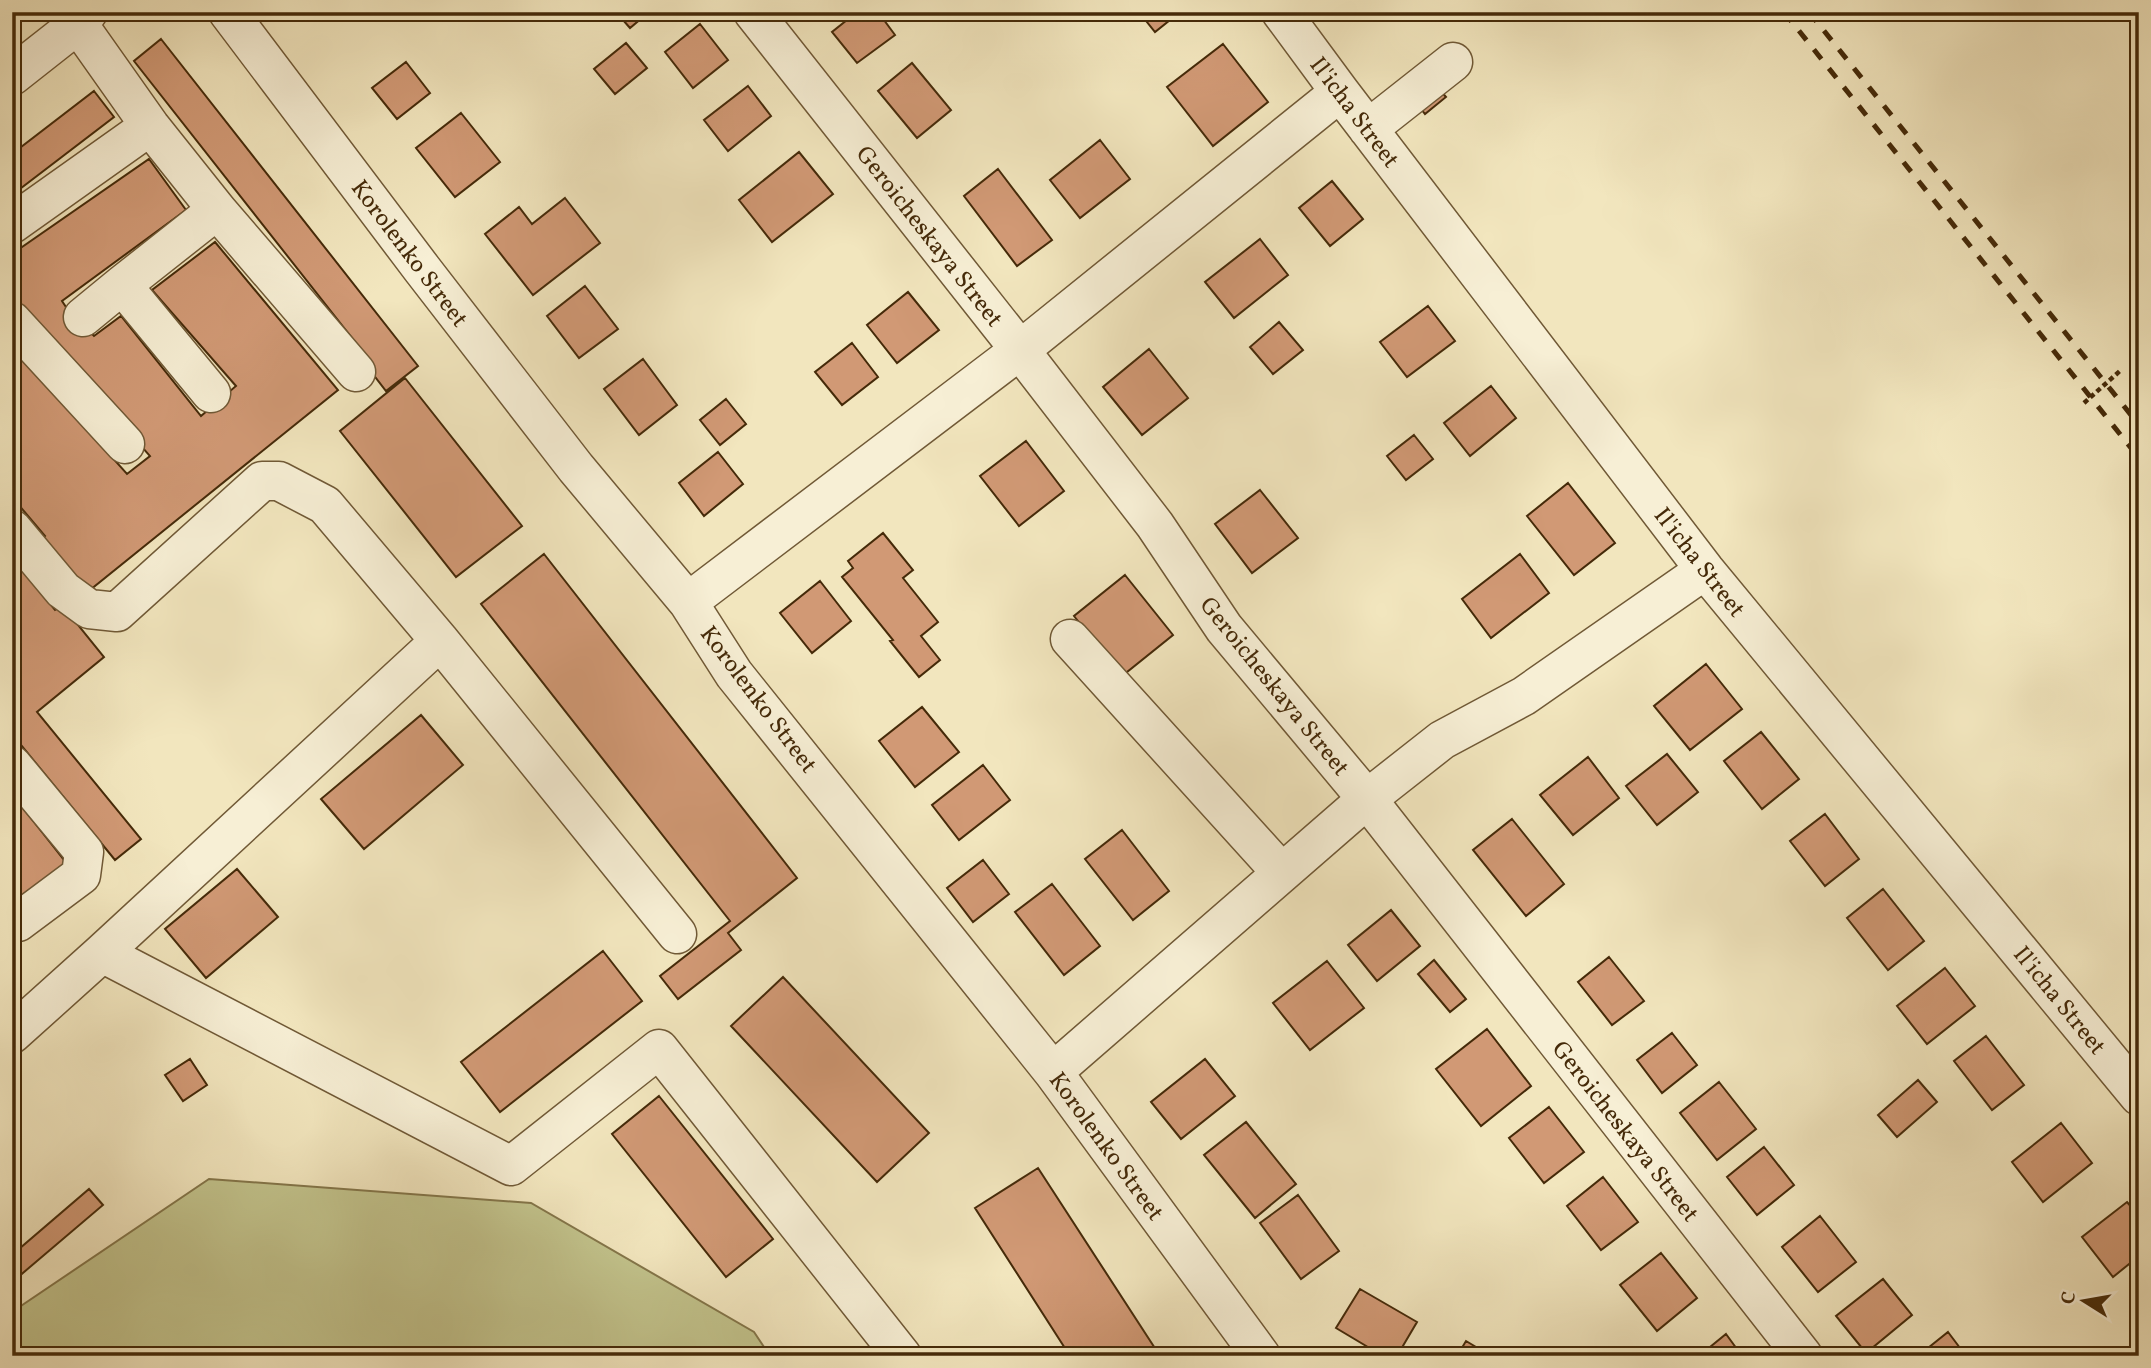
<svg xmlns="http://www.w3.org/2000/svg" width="2151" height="1368" viewBox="0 0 2151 1368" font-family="Vollkorn,serif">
  <rect width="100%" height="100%" fill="#f2e6be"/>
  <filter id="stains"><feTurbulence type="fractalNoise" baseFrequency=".00286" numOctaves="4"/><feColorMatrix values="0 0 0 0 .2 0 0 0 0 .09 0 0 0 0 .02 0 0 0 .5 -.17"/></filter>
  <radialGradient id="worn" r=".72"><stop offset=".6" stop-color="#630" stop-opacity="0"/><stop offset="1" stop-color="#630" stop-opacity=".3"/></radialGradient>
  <path fill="#c2c38c" stroke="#84764a" stroke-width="2" d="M209 1179 531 1203 754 1332 770 1356H12V1312Z"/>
  <path fill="#d19975" stroke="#452a09" stroke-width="2" d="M616 12H649L630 28Z
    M857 12H878L895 35 857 63 832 32Z
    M1139 12H1180L1155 32Z
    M700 24 728 60 693 88 665 52Z
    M161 39 418 366 386 391 366 365 370 361 134 61Z
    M626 43 647 68 615 94 594 69Z
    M1223 44 1268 102 1213 146 1167 87Z
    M406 62 430 93 397 119 372 88Z
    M912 63 951 110 917 138 878 91Z
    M748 86 771 116 728 151 704 120Z
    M1439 89 1446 97 1425 114 1418 105Z
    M94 91 114 117 12 195V154Z
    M461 113 500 162 455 197 416 148Z
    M1100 140 1130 179 1080 218 1050 180Z
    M799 152 833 194 772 242 739 200Z
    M149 159 186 210 62 301 76 322 80 321 94 336 121 316 201 416 236 386 152 290 215 242 338 390 85 594 43 538 45 536 12 497V406L19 400 12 393V346L127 474 150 456 12 299V254Z
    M998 169 1052 240 1017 266 964 196Z
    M1332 181 1363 219 1330 246 1299 208Z
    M565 198 600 243 533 295 485 234 519 207 532 224Z
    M1260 239 1288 275 1234 318 1205 282Z
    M585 286 618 329 579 358 547 316Z
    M908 292 939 330 897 363 867 325Z
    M1428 306 1455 341 1407 377 1380 342Z
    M1279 322 1303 350 1273 374 1250 347Z
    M852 343 878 377 842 405 815 372Z
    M1149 349 1188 398 1142 435 1103 387Z
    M643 359 677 405 639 435 604 389Z
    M405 378 522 526 456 577 340 431Z
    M1491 386 1516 418 1470 456 1444 423Z
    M726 399 746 424 720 445 700 420Z
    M1414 435 1433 459 1406 480 1387 456Z
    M1026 441 1064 491 1019 526 980 476Z
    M718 452 743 484 704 516 679 483Z
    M1568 483 1615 543 1574 575 1527 516Z
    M1260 490 1298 538 1252 573 1215 524Z
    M883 533 913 570 903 578 938 622 921 636 940 660 919 677 890 641 893 640 842 577 853 568 848 561Z
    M544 554 797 878 728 933 741 950 678 999 660 976 730 921 481 604Z
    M1520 554 1549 593 1491 638 1462 599Z
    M12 557 55 610 62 605 104 657 37 712 141 839 115 860 12 734Z
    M1125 575 1173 635 1122 676 1074 616Z
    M820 581 851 621 812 653 780 613Z
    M1706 664 1742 709 1690 750 1654 706Z
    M922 707 959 752 915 787 879 741Z
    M421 715 463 765 364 849 321 799Z
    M1761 732 1799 779 1762 809 1724 761Z
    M1667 754 1698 792 1657 825 1626 786Z
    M1588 757 1619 798 1573 835 1540 795Z
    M983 765 1010 800 959 840 932 805Z
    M12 794 71 869 19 909 12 900Z
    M1825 814 1859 859 1825 886 1790 841Z
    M1512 819 1564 884 1526 916 1473 850Z
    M1122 830 1169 891 1133 920 1085 859Z
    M983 860 1009 894 973 922 947 888Z
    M237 869 278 917 206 978 165 929Z
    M1052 884 1100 946 1064 975 1015 912Z
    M1883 889 1924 941 1888 970 1847 918Z
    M1391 910 1420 946 1377 981 1348 945Z
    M603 951 642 1001 500 1112 461 1062Z
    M1609 957 1644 1001 1612 1025 1578 982Z
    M1434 960 1466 999 1450 1012 1418 974Z
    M1327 961 1364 1008 1310 1050 1273 1003Z
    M1945 968 1975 1006 1927 1044 1897 1006Z
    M783 977 929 1133 877 1182 731 1026Z
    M1487 1029 1531 1086 1481 1126 1436 1069Z
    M1672 1033 1697 1065 1662 1093 1637 1060Z
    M1986 1036 2024 1085 1992 1110 1954 1061Z
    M190 1059 207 1085 183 1101 165 1075Z
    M1205 1059 1235 1096 1181 1139 1151 1102Z
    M1918 1080 1937 1102 1897 1137 1878 1115Z
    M1719 1082 1756 1129 1717 1160 1680 1113Z
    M659 1096 773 1239 726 1277 612 1134Z
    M1549 1107 1584 1152 1544 1183 1509 1138Z
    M1246 1122 1296 1184 1255 1218 1204 1155Z
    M2061 1123 2092 1163 2043 1202 2012 1162Z
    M1764 1147 1794 1185 1757 1215 1727 1177Z
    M1038 1168 1160 1356H1070L975 1208Z
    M1603 1177 1638 1222 1601 1250 1567 1206Z
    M89 1189 103 1205 17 1278 12 1272V1255Z
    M1298 1195 1339 1251 1301 1279 1260 1223Z
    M2127 1202 2139 1216V1256L2113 1277 2082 1237Z
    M1820 1216 1856 1262 1818 1292 1782 1247Z
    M1661 1253 1697 1298 1657 1331 1620 1285Z
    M1883 1279 1912 1315 1866 1353 1836 1316Z
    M1360 1289 1417 1322 1397 1356H1383L1336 1328Z
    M1948 1332 1966 1356H1918Z
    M1726 1334 1742 1356H1699Z
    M1466 1341 1491 1356H1457Z
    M1566 1348 1580 1356H1561Z"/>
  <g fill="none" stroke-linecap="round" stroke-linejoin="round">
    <g stroke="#705936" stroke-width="41">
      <path id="minor" d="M228 12 422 269 576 468 688 602 734 674 1053 1072 1261 1356
        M753 12 1020 350 1155 525 1224 628 1367 799 1803 1356
        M1281 12 1340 92 1705 570 2139 1096
        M78 24 150 126 217 210 356 372
        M12 76 78 24 88 12
        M1368 129 1453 62
        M12 224 150 126
        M83 317 122 285
        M12 321 125 444
        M211 393 122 285 217 210
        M12 529 63 590 89 609 117 612 262 481H279L325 505 440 641 677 934
        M688 602 1020 350 1340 92
        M1070 639 1281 872
        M12 765 84 852 81 875 18 922 12 921
        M102 953 511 1166 659 1049 902 1356
        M12 1034 102 953 440 641
        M1053 1072 1367 799 1442 740 1524 696 1705 570"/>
    </g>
    <path stroke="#452a09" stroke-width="4.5" stroke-dasharray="5 3.5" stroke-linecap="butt" d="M2084 403 2121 370"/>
    <use href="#minor" stroke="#f7efd5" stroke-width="38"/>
    <path stroke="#452a09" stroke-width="5" stroke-dasharray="12 12" stroke-linecap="butt" d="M1784 12 2139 458
      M1809 12 2139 425"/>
  </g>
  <g text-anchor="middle" stroke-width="5" stroke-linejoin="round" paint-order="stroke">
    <g font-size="24" fill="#452a09" stroke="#f7efd5">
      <text transform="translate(1355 112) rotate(53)" y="8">Il'icha Street</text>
      <text transform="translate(930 236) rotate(52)" y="8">Geroicheskaya Street</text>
      <text transform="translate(410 253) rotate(53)" y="8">Korolenko Street</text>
      <text transform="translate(1700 562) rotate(52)" y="8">Il'icha Street</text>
      <text transform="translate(1275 686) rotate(51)" y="8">Geroicheskaya Street</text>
      <text transform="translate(759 699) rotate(53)" y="8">Korolenko Street</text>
      <text transform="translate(2060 1000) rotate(51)" y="8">Il'icha Street</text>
      <text transform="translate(1626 1131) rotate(52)" y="8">Geroicheskaya Street</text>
      <text transform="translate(1107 1146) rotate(54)" y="8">Korolenko Street</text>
    </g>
  </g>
  <rect width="2151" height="1368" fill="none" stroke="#f2e6be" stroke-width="42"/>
  <rect x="14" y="14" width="2123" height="1340" fill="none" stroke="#452a09" stroke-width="3.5"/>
  <rect x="21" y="21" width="2109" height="1326" fill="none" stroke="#452a09" stroke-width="2"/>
  <g transform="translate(2084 1301) rotate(281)" stroke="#f7efd5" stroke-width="5" paint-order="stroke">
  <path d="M0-5L12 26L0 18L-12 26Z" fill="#452a09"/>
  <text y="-10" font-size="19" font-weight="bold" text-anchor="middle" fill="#452a09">С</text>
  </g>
  <rect width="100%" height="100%" filter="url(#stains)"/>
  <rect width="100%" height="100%" fill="url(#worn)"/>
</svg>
